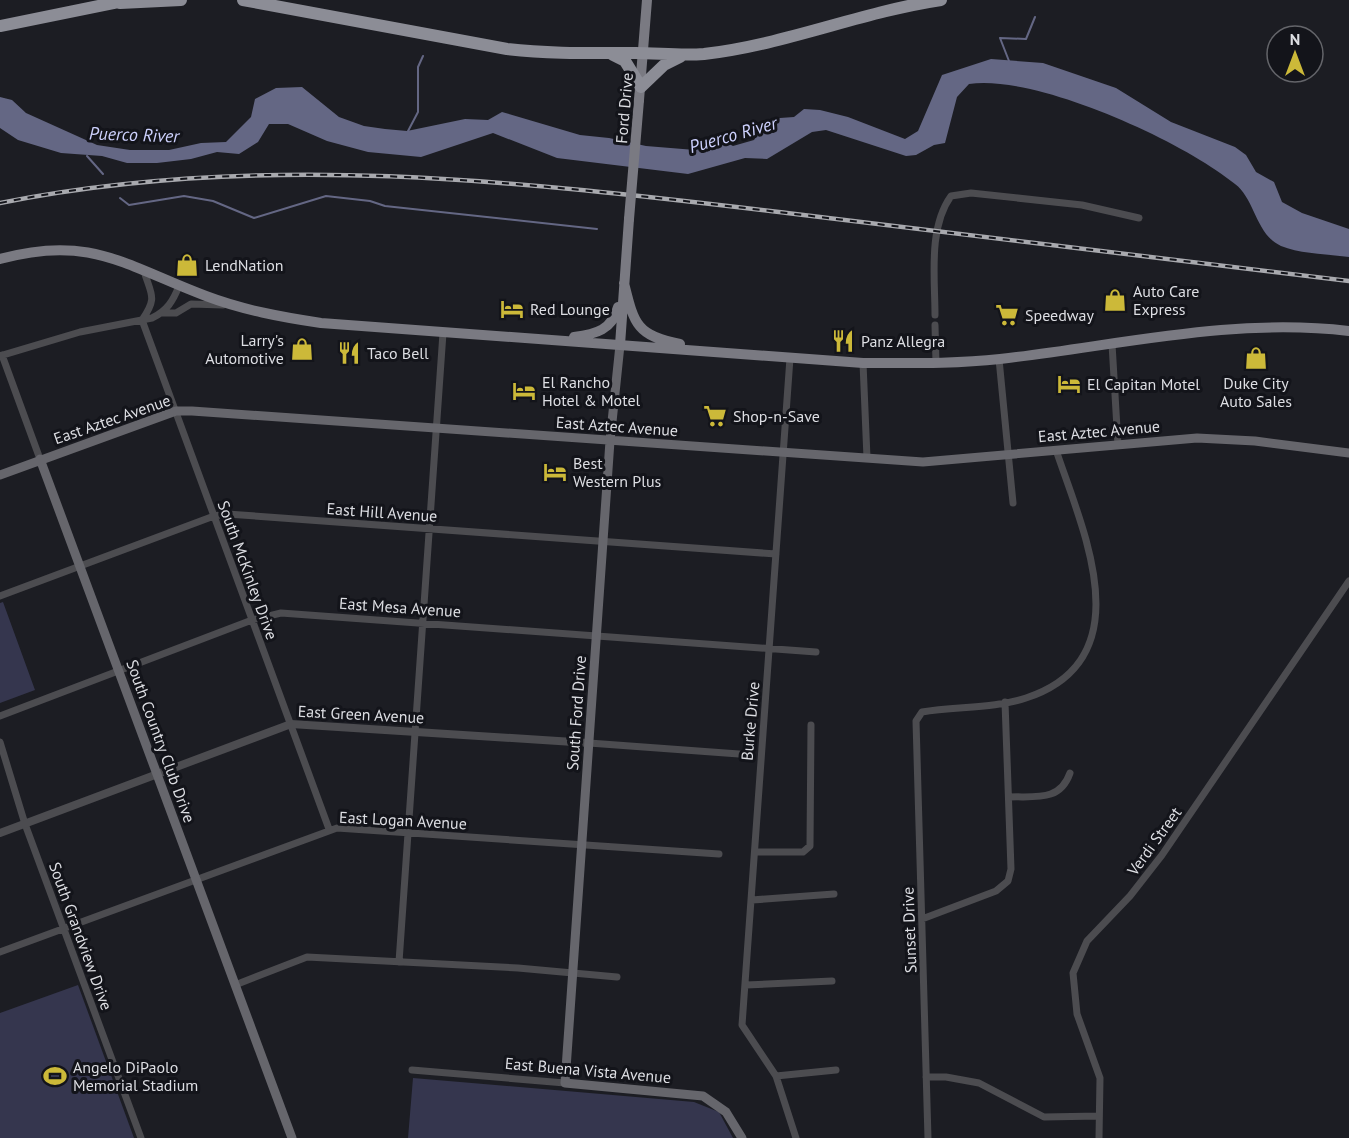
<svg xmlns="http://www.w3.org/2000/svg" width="1349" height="1138" viewBox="0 0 1349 1138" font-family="'PT Sans',sans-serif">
  <rect width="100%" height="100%" fill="#1c1d23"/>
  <path fill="#35364e" d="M3 602 35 690 0 703V603Z
    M78 985 134 1138H0V1013Z
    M413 1078 694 1102 719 1112 733 1138H408Z"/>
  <path fill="#646784" d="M991 59 1043 63 1116 88 1171 122 1235 147 1246 155 1256 172 1274 182 1282 202 1302 213 1349 229V257C1328 254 1300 254 1281 246 1256 235 1255 199 1235 184 1183 141 1036 74 969 84L957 97 945 143 934 145 916 155 906 156 826 130 812 132 767 159 745 158 688 174 557 158 493 133 421 157 368 152 327 141 288 124H269L258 142 239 154 217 152 191 159 157 163H127L102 156 61 153 18 140 0 128V97L12 100 26 113 97 145 130 150H169L201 143 226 142 251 117 255 99 276 88 302 87 339 117 364 126 385 129 407 131 465 119 488 120 502 112 580 135 609 138 646 146 695 150 727 143 733 146 754 140 762 128 780 118 794 117 804 109 820 110 848 117 905 139 918 131 942 75Z"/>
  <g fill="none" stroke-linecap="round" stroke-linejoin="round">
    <path stroke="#646784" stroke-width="2" d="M1009 61 1000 38 1026 39 1035 17
      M407 133 418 112V67L423 56
      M87 156 103 174
      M120 198 129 205 184 196 213 201 254 218 326 196 370 201 385 206 597 229"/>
    <path stroke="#4c4c50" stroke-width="7" d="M162 313H176L191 304 223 305
      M935 315C935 278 928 228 951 196L971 193 1082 205 1139 218
      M142 320 329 829
      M142 320C158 297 151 295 144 271
      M935 325 936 363
      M1112 344 1118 445
      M2 355 40 459
      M0 356 80 332 152 318C167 311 173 301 179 286
      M790 358 742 1025 776 1076 796 1138
      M999 359 1013 503
      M863 363 867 458
      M0 596 214 516 227 514 776 554
      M0 716 252 620 281 613 816 652
      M0 742 25 824 141 1138
      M589 743 739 754
      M1009 797C1035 796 1060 802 1070 773
      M755 852H803L810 846 811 725
      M752 900 834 894
      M922 919 996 891 1008 881 1011 869 1005 702
      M0 952 337 828 719 854
      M399 962 443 333
      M235 985 307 957 518 968 617 977
      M746 985 832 981
      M412 1070 565 1083
      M776 1076 836 1070
      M926 1077H946L979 1083 1044 1117 1099 1116
      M928 1138 916 721 922 712C955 706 993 709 1026 698 1144 659 1083 531 1056 450
      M1099 1138 1100 1078 1077 1014 1073 973 1087 941 1130 896 1162 855 1349 581"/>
    <path stroke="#4c4c50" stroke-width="8" d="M0 833 291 724 589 743"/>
    <path stroke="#66666c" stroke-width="9" d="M620 345 610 441 565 1083 703 1096 726 1112 742 1138
      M40 459 292 1138
      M0 475 176 411H192L923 462 1197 438 1255 441 1349 453"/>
    <path stroke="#7a7a82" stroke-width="10" d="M639 100 647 0
      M0 259C90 234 126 266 206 296 243 310 281 317 321 323L863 363C909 363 955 364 1000 359 1116 346 1231 317 1349 331
      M624 283C634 323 636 336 680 344
      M574 337C596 334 612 330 618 307
      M620 345 629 219"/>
    <path stroke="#8c8d96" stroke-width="12" d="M243 0 507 49C550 54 592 53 635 53 658 53 681 56 704 54 784 45 861 12 941 0
      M120 3 181 0
      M0 26 128 0
      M613 55 625 61 641 87 664 65 680 57"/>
    <g stroke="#a8a9ae" stroke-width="4.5">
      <path id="rail" d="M0 203C262 150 525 182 787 213 974 236 1162 258 1349 281"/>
    </g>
    <use href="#rail" stroke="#13141a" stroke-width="2" stroke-dasharray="7" stroke-linecap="butt"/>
    <path stroke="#7a7a82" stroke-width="10" d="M629 219 639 100"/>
  </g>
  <defs>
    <g id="shop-bare" transform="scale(1.8)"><path d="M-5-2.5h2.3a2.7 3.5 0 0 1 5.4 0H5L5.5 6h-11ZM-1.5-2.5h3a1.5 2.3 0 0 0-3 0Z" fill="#ccb939" stroke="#13141a" stroke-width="2.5" paint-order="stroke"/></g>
    <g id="hotel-bare" transform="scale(1.8)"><path d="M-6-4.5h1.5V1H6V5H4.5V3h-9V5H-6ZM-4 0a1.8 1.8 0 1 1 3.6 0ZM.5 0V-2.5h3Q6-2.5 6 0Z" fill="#ccb939" stroke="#13141a" stroke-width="2.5" paint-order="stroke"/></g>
    <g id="supermarket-bare" transform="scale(1.8)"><path d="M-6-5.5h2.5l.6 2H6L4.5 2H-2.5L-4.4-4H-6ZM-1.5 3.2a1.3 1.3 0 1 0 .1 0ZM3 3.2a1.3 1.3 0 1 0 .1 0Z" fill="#ccb939" stroke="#13141a" stroke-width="2.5" paint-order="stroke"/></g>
    <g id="restaurant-bare" transform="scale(1.8)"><path d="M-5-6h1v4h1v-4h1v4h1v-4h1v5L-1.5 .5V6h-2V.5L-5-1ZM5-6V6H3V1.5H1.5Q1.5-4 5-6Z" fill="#ccb939" stroke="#13141a" stroke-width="2.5" paint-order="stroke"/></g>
    <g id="stadium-bare" transform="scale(1.8)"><path d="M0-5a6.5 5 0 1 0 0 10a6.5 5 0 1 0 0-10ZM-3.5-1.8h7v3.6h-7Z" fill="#ccb939" stroke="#13141a" stroke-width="2.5" paint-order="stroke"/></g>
  </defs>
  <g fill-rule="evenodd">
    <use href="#shop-bare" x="187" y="265"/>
    <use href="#shop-bare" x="1115" y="300"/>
    <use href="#hotel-bare" x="512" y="309"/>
    <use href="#supermarket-bare" x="1007" y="315"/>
    <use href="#restaurant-bare" x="843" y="341"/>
    <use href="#shop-bare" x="302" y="349"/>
    <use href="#restaurant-bare" x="349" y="353"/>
    <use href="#shop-bare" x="1256" y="358"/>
    <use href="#hotel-bare" x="1069" y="384"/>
    <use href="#hotel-bare" x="524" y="391"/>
    <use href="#supermarket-bare" x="715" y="416"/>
    <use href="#hotel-bare" x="555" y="472"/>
    <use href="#stadium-bare" x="55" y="1076"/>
  </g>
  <g text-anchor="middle" stroke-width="6" stroke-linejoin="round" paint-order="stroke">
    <g font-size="16" fill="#dddee3" stroke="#13141a">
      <text transform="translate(624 108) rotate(-85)" y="6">Ford Drive</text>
      <text transform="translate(112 419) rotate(-19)" y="6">East Aztec Avenue</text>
      <text transform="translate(617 426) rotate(4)" y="6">East Aztec Avenue</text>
      <text transform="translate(1099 431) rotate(-5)" y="6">East Aztec Avenue</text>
      <text transform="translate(382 512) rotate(4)" y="6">East Hill Avenue</text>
      <text transform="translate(248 570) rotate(70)" y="6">South McKinley Drive</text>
      <text transform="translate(400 607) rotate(4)" y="6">East Mesa Avenue</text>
      <text transform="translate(576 713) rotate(-86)" y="6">South Ford Drive</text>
      <text transform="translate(361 714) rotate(3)" y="6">East Green Avenue</text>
      <text transform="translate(750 721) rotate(-85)" y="6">Burke Drive</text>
      <text transform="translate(161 741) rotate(70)" y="6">South Country Club Drive</text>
      <text transform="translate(403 820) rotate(3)" y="6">East Logan Avenue</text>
      <text transform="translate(1154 841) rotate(-54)" y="6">Verdi Street</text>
      <text transform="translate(909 930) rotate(-92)" y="6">Sunset Drive</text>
      <text transform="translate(81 936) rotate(70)" y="6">South Grandview Drive</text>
      <text transform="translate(588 1070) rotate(5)" y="6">East Buena Vista Avenue</text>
    </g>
    <g font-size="16" fill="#dddee3" stroke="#13141a" text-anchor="start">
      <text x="205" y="271">LendNation</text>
      <text x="1133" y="297">Auto Care<tspan x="1133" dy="18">Express</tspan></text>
      <text x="530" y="315">Red Lounge</text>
      <text x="1025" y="321">Speedway</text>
      <text x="284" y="346" text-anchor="end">Larry's<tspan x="284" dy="18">Automotive</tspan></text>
      <text x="861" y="347">Panz Allegra</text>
      <text x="367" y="359">Taco Bell</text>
      <text x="542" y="388">El Rancho<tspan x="542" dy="18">Hotel &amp; Motel</tspan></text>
      <text x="1256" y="389" text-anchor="middle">Duke City<tspan x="1256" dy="18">Auto Sales</tspan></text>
      <text x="1087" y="390">El Capitan Motel</text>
      <text x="733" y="422">Shop-n-Save</text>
      <text x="573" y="469">Best<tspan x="573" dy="18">Western Plus</tspan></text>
      <text x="73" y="1073">Angelo DiPaolo<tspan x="73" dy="18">Memorial Stadium</tspan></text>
    </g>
    <g font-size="18" font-style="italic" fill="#cdd1fd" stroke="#13141a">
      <text transform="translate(134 135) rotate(2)" y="6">Puerco River</text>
      <text transform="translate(733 135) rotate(-16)" y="6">Puerco River</text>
    </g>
  </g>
  <g transform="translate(1295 54)"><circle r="28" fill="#13141a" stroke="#64656a" stroke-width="1.5"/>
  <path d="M0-4.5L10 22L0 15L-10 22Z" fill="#ccb939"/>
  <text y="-9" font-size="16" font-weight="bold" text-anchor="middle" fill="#dddee3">N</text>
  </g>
</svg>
